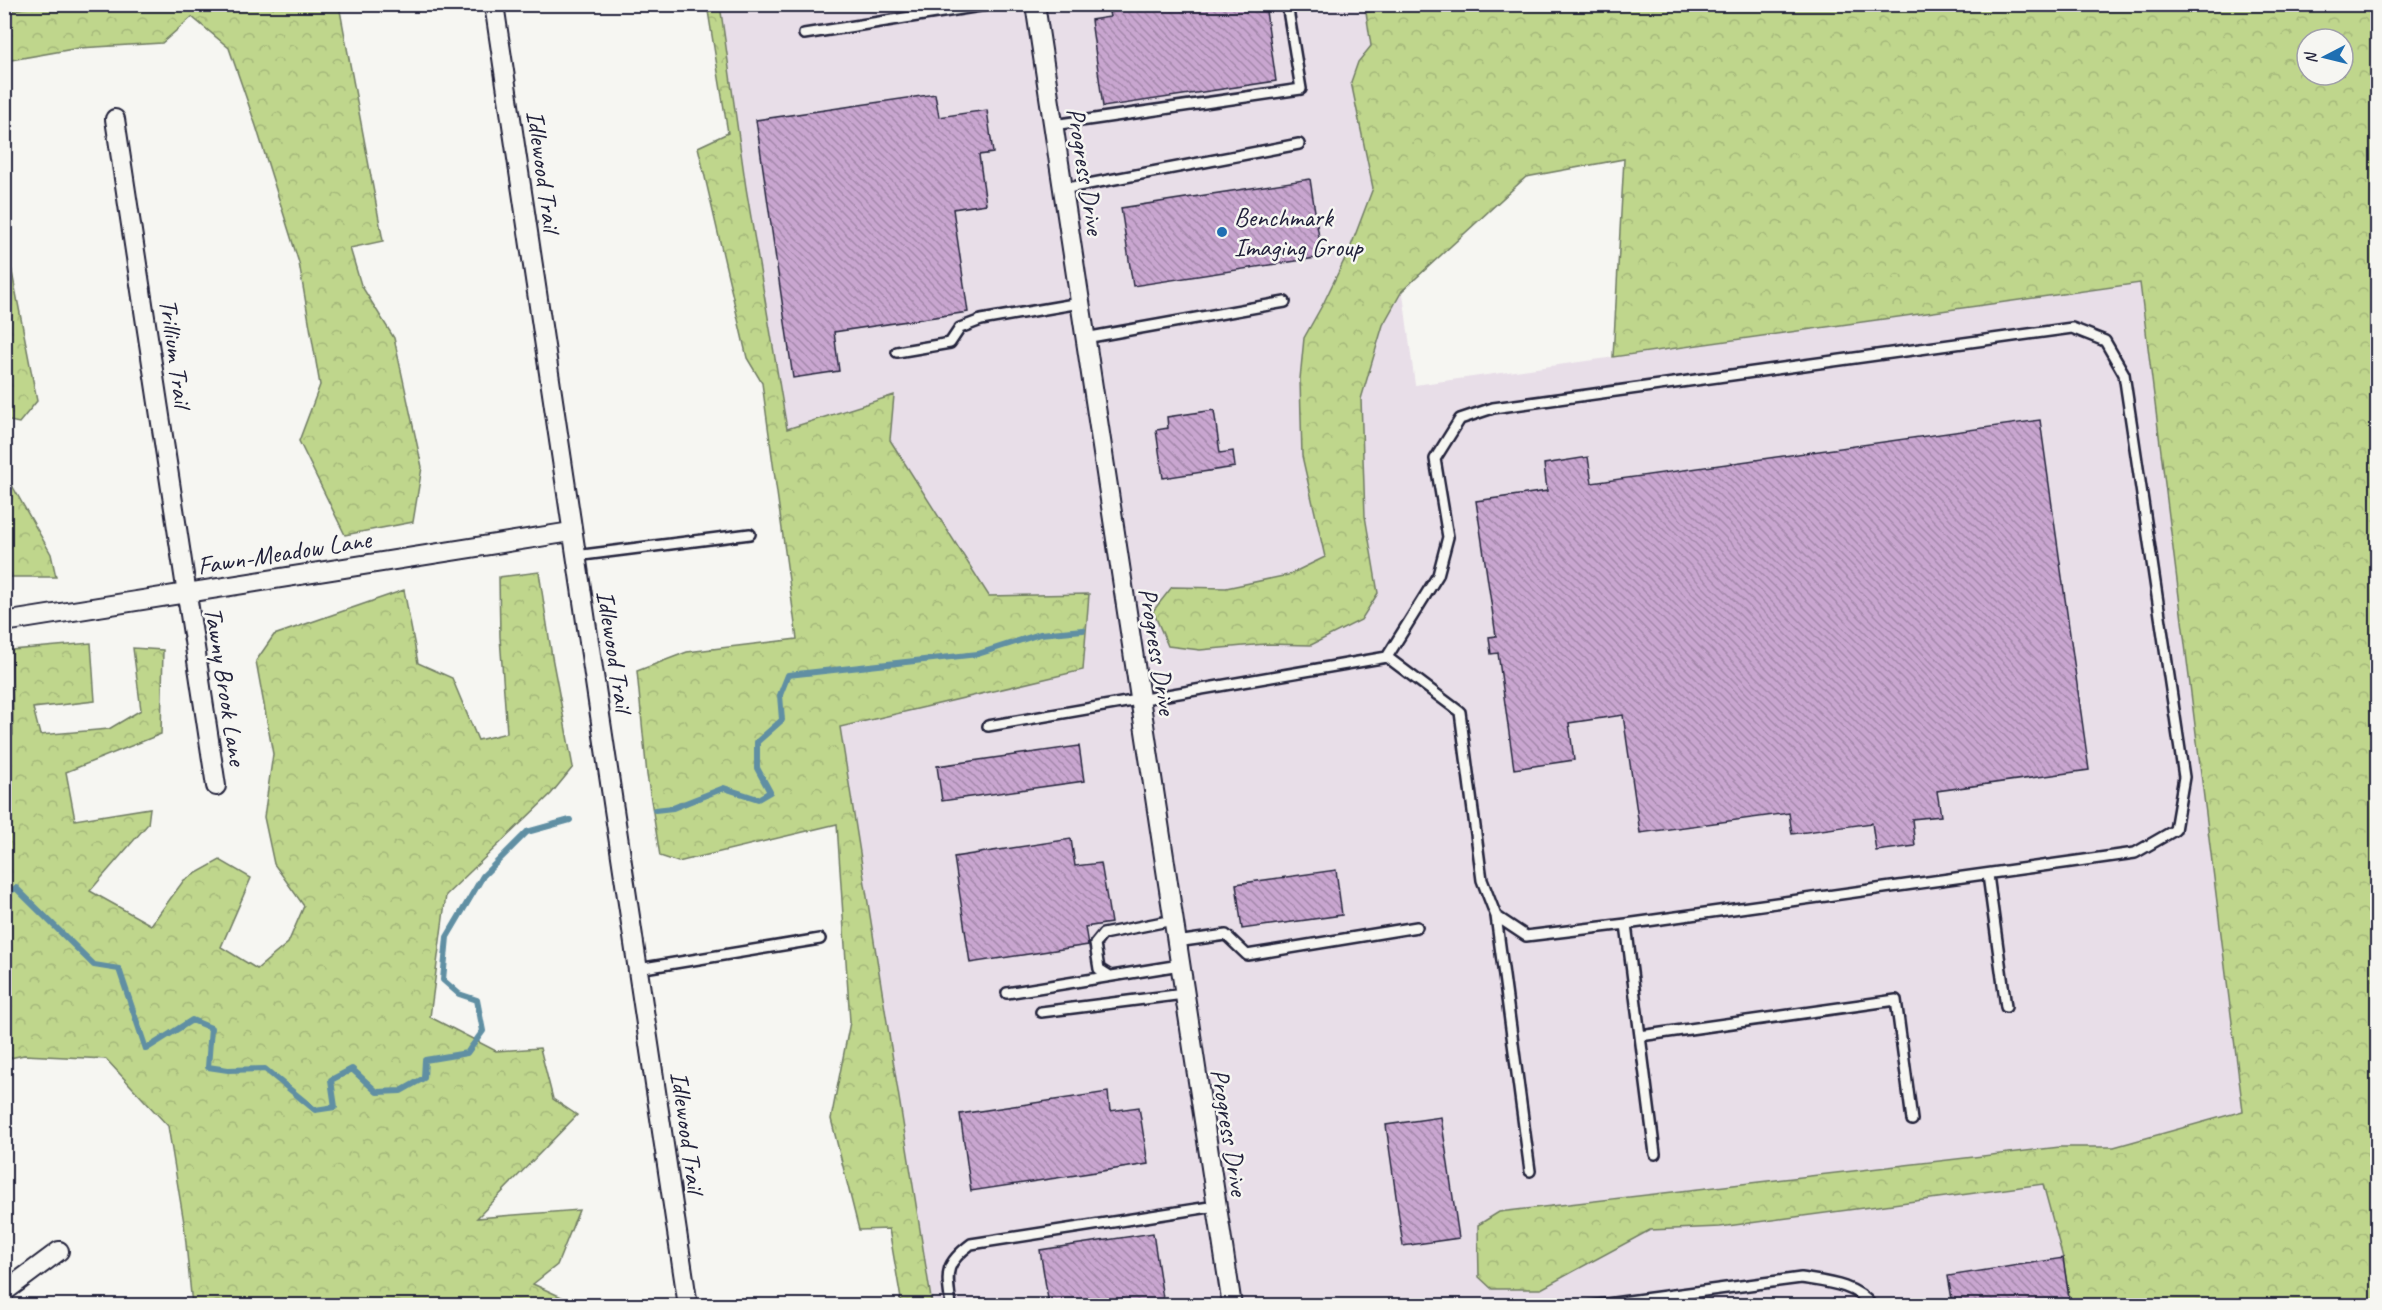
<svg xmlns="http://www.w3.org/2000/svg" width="2382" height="1310" viewBox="0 0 2382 1310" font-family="Caveat,sans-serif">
  <defs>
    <pattern id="forest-crowns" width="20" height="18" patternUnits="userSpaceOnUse" patternTransform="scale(1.5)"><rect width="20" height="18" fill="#bfd68c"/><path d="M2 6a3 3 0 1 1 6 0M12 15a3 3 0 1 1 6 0" fill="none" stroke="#a4b77a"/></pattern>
    <pattern id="building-back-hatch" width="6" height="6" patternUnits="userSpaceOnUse" patternTransform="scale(1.5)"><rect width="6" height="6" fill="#c9a6d0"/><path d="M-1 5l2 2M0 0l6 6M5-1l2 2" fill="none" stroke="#a387aa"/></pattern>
  </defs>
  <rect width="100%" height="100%" fill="#f6f6f2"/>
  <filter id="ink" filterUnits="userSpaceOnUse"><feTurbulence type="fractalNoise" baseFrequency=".0167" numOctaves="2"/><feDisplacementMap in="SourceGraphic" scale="12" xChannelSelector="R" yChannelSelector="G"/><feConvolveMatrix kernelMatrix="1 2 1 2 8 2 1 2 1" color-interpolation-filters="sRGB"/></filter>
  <g filter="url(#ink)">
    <path fill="#e8dee8" d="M720 5H1365L1415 385 2140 283 2243 1111 2101 1305H928L813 575 746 188Z"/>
    <path fill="url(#forest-crowns)" stroke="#707c64" stroke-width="1.5" fill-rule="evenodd" d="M1424 4 2377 5V1305H2070L2063 1258 2043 1184 1720 1227 1650 1230 1541 1289H1492L1479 1277 1478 1225 1499 1212 2060 1147H2114L2243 1111 2140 283 1613 357 1624 159 1526 177 1402 291 1383 325 1361 399 1365 516 1378 593 1361 620 1311 645 1265 644 1200 650 1168 646 1153 611 1172 587 1226 588 1288 575 1325 557 1302 456 1300 379 1304 338 1324 302 1351 246 1373 188 1351 82 1358 62 1371 46 1366 12ZM2307 39H2343V75H2307Z
      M44 5H339L383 241 350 248 361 285 394 338 422 467 413 522 345 535 299 441 320 385 299 263 256 126 229 48 192 17 162 43 79 48 5 61V11Z
      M707 5H720L746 188 787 429 894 395 890 440 989 596 1089 594 1083 670 840 727 932 1305H902L889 1229 859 1230 831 1119 850 1022 837 824 678 862 660 856 647 775 637 671 687 652 797 639 762 383 747 358 698 147 728 133Z
      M4 219 11 267 37 401 19 423 5 420Z
      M5 473 51 554 56 577H5Z
      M539 572 552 657 573 767 551 794 446 895 430 1017 496 1051 540 1048 553 1099 577 1115 477 1218 579 1210 557 1265 533 1284 579 1305H192L184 1223 168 1126 106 1059 24 1055 5 1059 4 743 13 735 12 650 91 643 95 701 33 708 40 735 109 729 141 710 133 648 163 650 161 734 66 772 75 820 150 808 148 824 90 891 151 925 184 880 220 860 251 878 221 947 257 969 288 943 304 906 274 864 264 817 273 754 256 661 274 635 404 590 418 663 452 678 478 740 507 733 500 637 499 577Z"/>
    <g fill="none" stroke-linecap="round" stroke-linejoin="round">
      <path stroke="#608fa3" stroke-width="6" d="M655 810 673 808 724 788 758 799 770 792 757 768V742L782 720 780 695 788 675 978 654 1040 634 1083 630
        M4 894 16 888 94 965 119 969 146 1049 192 1020 211 1028 208 1067 228 1070 265 1069 315 1110 335 1107 331 1080 352 1069 377 1092 401 1091 424 1078 425 1060 467 1053 483 1031 477 1000 459 994 443 980 447 937 483 876 527 832 570 820"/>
    </g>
    <path fill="url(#building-back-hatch)" stroke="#22223b" stroke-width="1.5" d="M1159 4H1165V9L1194 4H1265L1276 81 1103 107 1091 20 1110 17 1109 12Z
      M935 94 939 117 987 110 993 153 979 155 986 204 953 209 968 312 834 332 839 371 793 378 756 120Z
      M1310 179 1322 257 1133 286 1121 208Z
      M1214 410 1220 453 1233 451 1235 467 1163 478 1156 430 1168 428 1167 417Z
      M2040 420 2089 770 1937 791 1941 816 1912 819 1915 846 1876 851 1872 823 1792 834 1789 813 1640 833 1623 715 1569 723 1574 760 1514 769 1498 653 1491 654 1489 637 1496 636 1476 501 1547 491 1544 464 1588 457 1592 483Z
      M1079 746 1084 781 942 801 937 766Z
      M1071 839 1075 866 1101 863 1111 923 1085 927 1088 945 970 963 954 857Z
      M1336 870 1342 915 1242 929 1236 884Z
      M1108 1092 1110 1111 1139 1107 1148 1164 971 1191 960 1114Z
      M1441 1117 1459 1238 1403 1246 1386 1125Z
      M1153 1233 1164 1305H1049L1040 1250Z
      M2063 1258 2070 1305H1953L1948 1276Z"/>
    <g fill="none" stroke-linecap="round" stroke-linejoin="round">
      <g stroke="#22223b" stroke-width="14">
        <path id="lane" d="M804 34 993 4
          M1053 125 1301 89 1287 4
          M1062 189 1299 144
          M1085 338 1285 302
          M897 352 950 343 960 328 981 320 1080 303
          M575 556 750 534
          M988 726 1387 657 1438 575 1448 537 1435 459 1460 419 1493 408 2072 328 2105 341 2124 374 2184 777 2175 830 2135 853 1626 924 1526 936 1496 916 1482 880 1460 712 1387 657
          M1988 875 2006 1007
          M1496 916 1530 1171
          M1626 924 1640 1036 1896 1000 1912 1120
          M1176 942 1226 935 1247 955 1417 927
          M638 969 820 939
          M1110 976 1099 969 1095 944 1103 934 1173 920
          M1007 993 1180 965
          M1041 1012 1184 994
          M1640 1036 1655 1154
          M951 1306C947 1273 943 1265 971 1244L1216 1206
          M1591 1306 1801 1278C1825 1282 1857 1284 1872 1306"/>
      </g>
      <g stroke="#22223b" stroke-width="22">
        <path id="street" d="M494 4 688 1306
          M1035 4 1232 1306
          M115 119 216 786
          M4 622 571 532
          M4 1292 59 1251"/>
      </g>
      <use href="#lane" stroke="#f6f6f2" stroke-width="9"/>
      <use href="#street" stroke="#f6f6f2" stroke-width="18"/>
    </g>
  </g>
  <circle fill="#1f6fb2" stroke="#f6f6f2" stroke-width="2" cx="1222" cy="232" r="6"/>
  <g text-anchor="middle" stroke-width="5" stroke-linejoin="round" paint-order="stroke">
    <g font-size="26" fill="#22223b" stroke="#f6f6f2">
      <text transform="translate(544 171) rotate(82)" y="9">Idlewood Trail</text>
      <text transform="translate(1086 171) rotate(81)" y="9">Progress Drive</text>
      <text transform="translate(176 353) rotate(82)" y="9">Trillium Trail</text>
      <text transform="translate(284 552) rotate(-9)" y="9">Fawn-Meadow Lane</text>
      <text transform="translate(615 651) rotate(81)" y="9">Idlewood Trail</text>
      <text transform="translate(1158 651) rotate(81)" y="9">Progress Drive</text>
      <text transform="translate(226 686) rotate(81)" y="9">Tawny Brook Lane</text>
      <text transform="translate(688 1132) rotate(82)" y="9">Idlewood Trail</text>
      <text transform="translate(1230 1132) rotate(81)" y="9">Progress Drive</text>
    </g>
    <g font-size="26" fill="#22223b" stroke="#f6f6f2" text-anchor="start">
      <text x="1234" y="226">Benchmark<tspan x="1234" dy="30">Imaging Group</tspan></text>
    </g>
  </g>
  <rect width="2382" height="1310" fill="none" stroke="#f6f6f2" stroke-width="24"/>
  <rect x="12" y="12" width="2358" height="1286" fill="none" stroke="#22223b" stroke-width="2" filter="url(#ink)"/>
  <g transform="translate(2325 57) rotate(263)"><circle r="28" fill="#f6f6f2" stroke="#a1a1a9" stroke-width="1.5"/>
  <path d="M0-4.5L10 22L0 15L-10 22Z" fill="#1f6fb2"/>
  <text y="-9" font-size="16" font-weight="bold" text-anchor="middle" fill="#22223b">N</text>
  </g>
</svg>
